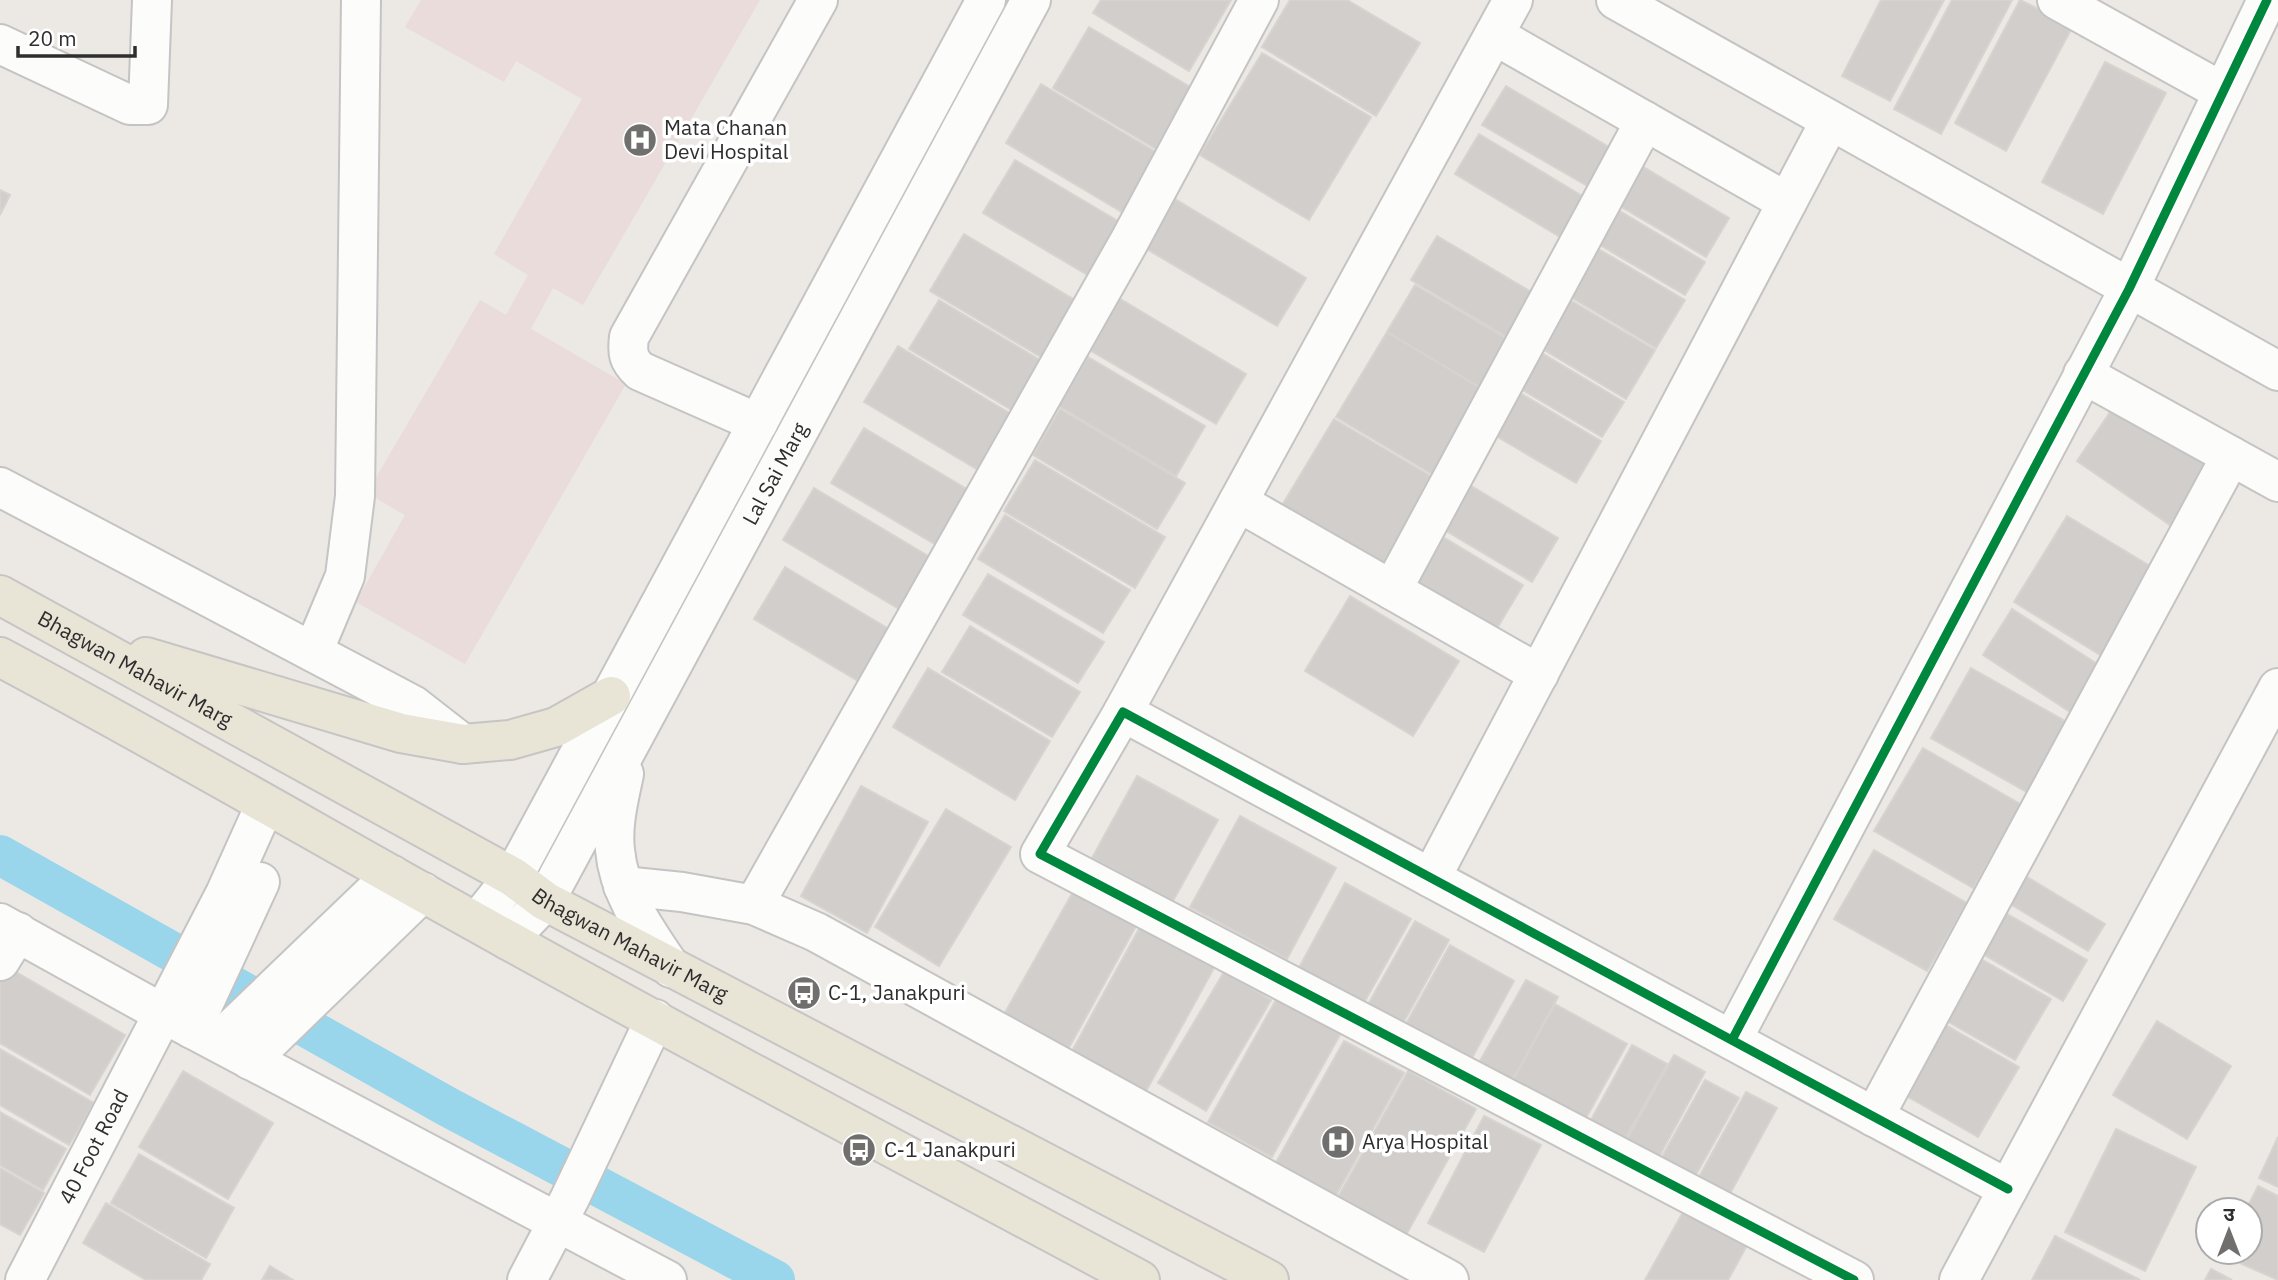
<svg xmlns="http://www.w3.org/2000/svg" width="2278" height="1280" viewBox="0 0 2278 1280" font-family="'IBM Plex Sans','Noto Sans Devanagari',sans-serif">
  <rect width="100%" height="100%" fill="#ece8e4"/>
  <path fill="#e9dcdb" d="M421 0H760L583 305 553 288 531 329 626 384 465 664 356 602 405 515 367 493 480 300 506 315 528 275 494 254 582 99 516 61 504 82 405 27Z"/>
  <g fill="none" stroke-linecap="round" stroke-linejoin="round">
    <path stroke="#99d6ec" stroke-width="40" d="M0 855 448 1107 775 1280"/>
  </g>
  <path fill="#d1cecb" stroke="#d7d4d0" stroke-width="2" d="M1101 0H1231L1189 71 1093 13Z
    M1290 0H1347L1420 43 1376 116 1262 47Z
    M1881 0H1944L1890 101 1842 76Z
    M1952 0H2012L1941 134 1894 109Z
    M2020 0 2073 26 2006 151 1955 123Z
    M1089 27 1192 88 1156 149 1053 88Z
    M1262 53 1371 117 1309 220 1200 155Z
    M2105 62 2166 93 2103 214 2042 182Z
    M1041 84 1161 155 1125 214 1006 143Z
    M1506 86 1619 153 1596 191 1482 125Z
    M1479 134 1589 200 1565 240 1455 174Z
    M1015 160 1128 227 1096 280 983 213Z
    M1632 160 1729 218 1706 257 1608 199Z
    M0 190 10 195 0 215Z
    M1175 199 1306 278 1277 326 1145 248Z
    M1608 204 1705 262 1685 295 1588 238Z
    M964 234 1090 309 1056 366 930 291Z
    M1437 236 1533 293 1507 337 1411 280Z
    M1585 241 1685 300 1656 348 1557 289Z
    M1415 285 1507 339 1479 387 1387 332Z
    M1558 293 1655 350 1626 399 1529 341Z
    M1117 297 1246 374 1216 424 1086 348Z
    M939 300 1045 363 1015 412 909 349Z
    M1387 332 1486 391 1435 476 1336 417Z
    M898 346 1011 414 978 470 864 402Z
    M1535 349 1624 402 1602 437 1514 385Z
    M1088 357 1205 426 1176 476 1059 406Z
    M1510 387 1601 441 1576 483 1484 429Z
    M2117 402 2213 469 2173 527 2077 461Z
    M1060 409 1185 483 1157 529 1033 455Z
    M1334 419 1444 484 1385 583 1275 517Z
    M864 428 977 495 943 549 831 483Z
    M1035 460 1165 537 1135 588 1004 511Z
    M1458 478 1558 538 1532 582 1431 522Z
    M814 488 935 560 904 612 783 540Z
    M1005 515 1130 590 1103 633 978 559Z
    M2067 516 2160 572 2107 659 2014 602Z
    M1443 537 1523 585 1496 630 1416 583Z
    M785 567 899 635 868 687 754 619Z
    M988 574 1104 642 1078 683 963 615Z
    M1350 596 1459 661 1413 736 1305 671Z
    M2012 609 2105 669 2075 715 1983 655Z
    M970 626 1080 692 1052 737 942 672Z
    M928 668 1050 741 1015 800 893 727Z
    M1971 668 2079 729 2039 799 1931 738Z
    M1923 748 2022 805 1973 888 1874 831Z
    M1137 776 1218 820 1173 901 1092 858Z
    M861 786 928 822 867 933 801 896Z
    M946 809 1011 847 939 966 875 927Z
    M1240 816 1336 868 1287 959 1190 907Z
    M1874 850 1967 903 1927 971 1834 919Z
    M2019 872 2105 924 2088 951 2002 899Z
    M1078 883 1141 917 1066 1053 1002 1018Z
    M1345 883 1411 919 1360 1010 1295 975Z
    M1995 907 2087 960 2063 1001 1971 947Z
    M1415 921 1449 940 1397 1034 1362 1015Z
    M1140 927 1214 968 1145 1093 1071 1053Z
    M1450 945 1514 981 1466 1069 1401 1033Z
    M1974 955 2051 999 2015 1060 1938 1016Z
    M9 968 125 1035 90 1095 0 1043V983Z
    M1224 972 1271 1000 1206 1111 1158 1083Z
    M1526 980 1558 997 1505 1094 1472 1075Z
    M1277 998 1341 1033 1272 1157 1208 1122Z
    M1555 1004 1627 1044 1580 1129 1508 1089Z
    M1937 1020 2019 1067 1978 1137 1896 1090Z
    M2157 1021 2231 1066 2187 1139 2113 1095Z
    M1344 1041 1404 1073 1334 1199 1274 1166Z
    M1632 1045 1667 1064 1620 1148 1586 1129Z
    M0 1049 94 1103 69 1145 0 1105Z
    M1674 1055 1705 1072 1654 1166 1622 1148Z
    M183 1071 273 1123 228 1199 139 1147Z
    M1408 1071 1476 1109 1401 1244 1333 1206Z
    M1705 1080 1739 1098 1693 1180 1659 1162Z
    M1746 1092 1777 1108 1726 1201 1695 1184Z
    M0 1112 66 1149 43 1190 0 1165Z
    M1484 1116 1541 1145 1484 1252 1428 1223Z
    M2116 1129 2196 1167 2145 1271 2065 1232Z
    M2278 1137V1187L2259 1178Z
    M139 1154 234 1208 206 1258 111 1203Z
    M0 1168 44 1193 20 1235 0 1224Z
    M2258 1186 2278 1196V1280L2224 1256 2226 1252H2250V1210H2246Z
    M106 1203 210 1264 201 1280H146L83 1243Z
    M1687 1205 1750 1240 1728 1280H1645Z
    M2055 1236 2140 1280H2032Z
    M270 1266 293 1280H262Z
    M2211 1269 2232 1280H2205Z"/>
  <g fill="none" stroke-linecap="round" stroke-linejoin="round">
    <g stroke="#c5c4c5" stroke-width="42">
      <g id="minor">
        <path d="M1616 0 2278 371"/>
        <path d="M2057 0 2223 92"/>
        <path d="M1494 35 1787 202"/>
        <path d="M0 44 130 105H148L152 0"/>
        <path d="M2083 374 2278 482"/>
        <path d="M758 423 640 371C628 360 627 353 629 337L818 0"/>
        <path d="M0 487 413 705 463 744"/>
        <path d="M1238 502 1539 674"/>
        <path d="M1392 590 1645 121"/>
        <path d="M313 652 345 576 355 496 361 0"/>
        <path d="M1123 712 1513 0"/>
        <path d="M624 774C619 798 612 825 615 850 619 895 647 932 671 968"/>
        <path d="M1431 878 1830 121"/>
        <path d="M623 886 682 892 754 905 816 932 1449 1280"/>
        <path d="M754 905 1130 240 1259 0"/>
        <path d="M477 922 513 877 986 0"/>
        <path d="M0 923 164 1014 667 1280"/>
        <path id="s1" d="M508 940 545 901 1031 0"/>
        <path d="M0 961 18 932"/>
        <path d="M192 1029 260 882"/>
        <path d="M1732 1040 2129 289 2267 0"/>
        <path d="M218 1042 392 875"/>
        <path d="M250 1060 423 892"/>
        <path d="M1874 1117 2231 456"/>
        <path id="s2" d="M25 1280 225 894 265 805"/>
        <path d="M527 1280 570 1198 655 1019"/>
        <path d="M1854 1280 1040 854 1123 712 2008 1189"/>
        <path d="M1959 1280 2278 688"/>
      </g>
    </g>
    <g stroke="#c6c5c4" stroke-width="42">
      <g id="major">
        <path id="s3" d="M0 595 513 877 545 901 1269 1280"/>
        <path d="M0 657C171 748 338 846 508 940 717 1056 929 1167 1140 1280"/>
        <path d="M146 657 401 733 463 744 510 740 556 727 611 696"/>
      </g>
    </g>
    <use href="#minor" stroke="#fcfcfb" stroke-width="38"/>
    <use href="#major" stroke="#e8e4d6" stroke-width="38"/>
    <g stroke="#fff" stroke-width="13">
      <path id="cycleway" d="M1732 1040 2129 289 2267 0
        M1854 1280 1040 854 1123 712 2008 1189"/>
    </g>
    <use href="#cycleway" stroke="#00873e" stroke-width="9"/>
  </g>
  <defs>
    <g id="hospital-disc" transform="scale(1.75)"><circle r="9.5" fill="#706f6e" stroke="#fff"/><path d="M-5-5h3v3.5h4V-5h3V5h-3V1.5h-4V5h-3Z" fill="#fff"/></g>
    <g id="bus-disc" transform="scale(1.75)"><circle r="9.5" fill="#706f6e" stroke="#fff"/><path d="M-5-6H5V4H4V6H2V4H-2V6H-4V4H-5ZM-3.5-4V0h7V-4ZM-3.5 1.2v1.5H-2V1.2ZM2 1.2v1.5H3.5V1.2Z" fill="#fff"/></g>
  </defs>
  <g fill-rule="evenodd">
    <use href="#hospital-disc" x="640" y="140"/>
    <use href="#bus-disc" x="804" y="993"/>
    <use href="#hospital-disc" x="1338" y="1142"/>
    <use href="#bus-disc" x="859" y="1150"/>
  </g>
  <g text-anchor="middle" stroke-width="7" stroke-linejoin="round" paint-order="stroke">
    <g font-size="21" fill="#2e2e2e" stroke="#fff" text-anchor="start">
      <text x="664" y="135">Mata Chanan<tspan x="664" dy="24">Devi Hospital</tspan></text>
      <text x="828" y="1000">C-1, Janakpuri</text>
      <text x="1362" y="1149">Arya Hospital</text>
      <text x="884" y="1157">C-1 Janakpuri</text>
    </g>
    <g font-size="21" fill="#2e2e2e" stroke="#fff">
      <text dy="7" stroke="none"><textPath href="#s1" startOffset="539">Lal Sai Marg</textPath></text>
      <text dy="7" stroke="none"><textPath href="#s3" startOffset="154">Bhagwan Mahavir Marg</textPath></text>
      <text dy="7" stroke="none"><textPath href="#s3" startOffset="721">Bhagwan Mahavir Marg</textPath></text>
      <text dy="7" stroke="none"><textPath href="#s2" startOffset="150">40 Foot Road</textPath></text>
    </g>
  </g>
  <g transform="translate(2229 1231)"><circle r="33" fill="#ffffff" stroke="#ababab" stroke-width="2"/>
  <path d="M0-5L12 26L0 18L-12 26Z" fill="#706f6e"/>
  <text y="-10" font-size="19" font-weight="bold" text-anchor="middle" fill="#2e2e2e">उ</text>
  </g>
  <path d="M18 46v10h117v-10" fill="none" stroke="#2e2e2e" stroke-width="3.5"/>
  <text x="28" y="46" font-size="21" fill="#2e2e2e" stroke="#ffffff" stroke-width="5" paint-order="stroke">20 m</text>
</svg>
